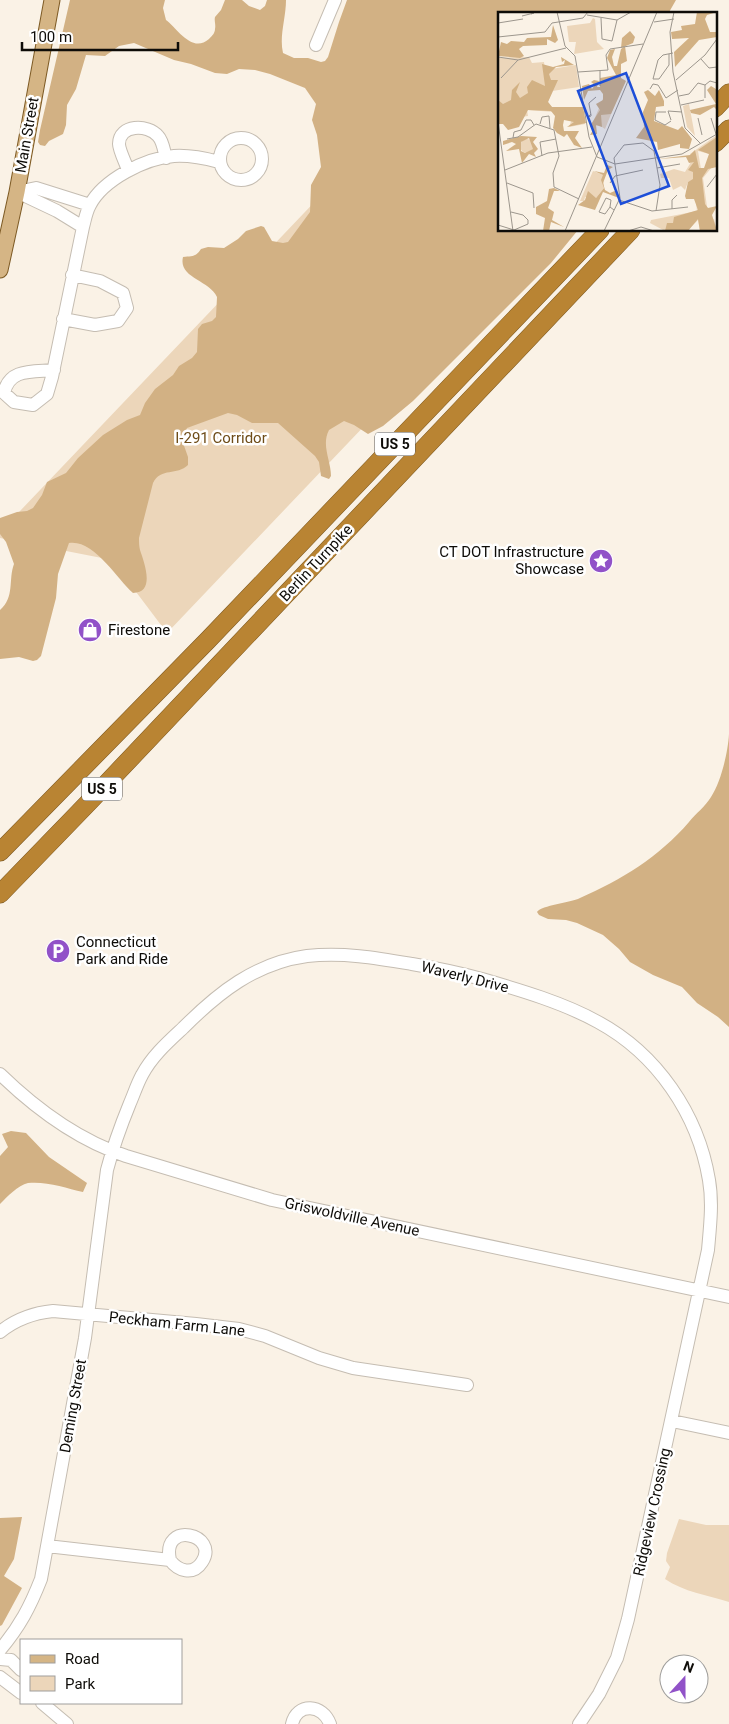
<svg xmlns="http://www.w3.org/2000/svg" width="729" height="1724" viewBox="0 0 729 1724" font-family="Roboto,sans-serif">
  <rect width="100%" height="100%" fill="#faf2e6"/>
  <path fill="#ecd6ba" d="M507 0 499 14V230H551L167 633 112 560 0 538V532Z
    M679 1519 706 1525H729V1602C707 1595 684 1592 665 1579L670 1567 666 1561 667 1553Z"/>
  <path fill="#d2b184" d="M70 0H165L163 8 166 20C177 28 192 54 209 39 212 36 215 33 215 29 216 24 214 21 215 17L221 10 225 0H242L249 6 260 10 265 6 267 0H286C286 18 279 36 283 53L294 58H308L321 62 325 61 328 57 339 22 347 0H676L668 14H499V230H578L551 263 413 401 383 426 368 434 354 425 344 421 329 430C321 445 331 461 331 476L329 479 321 476 319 462 315 456 278 423H252L237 415 228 413 187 428 182 440 188 457V465C177 476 161 467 153 483L139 538C139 542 139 546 140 550 144 562 156 593 133 593 117 579 94 539 69 543L58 574 56 598 41 656 37 660 33 661 19 657 0 659V610C15 597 8 580 14 564L6 542 0 534V518L17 512 27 511 33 508 42 495 47 482 66 473 78 458 103 435 127 420 140 415 145 403 155 389 173 375 179 366 192 358 197 352 198 329 202 324 212 321 216 317 217 297C209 280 178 278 183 257 192 256 196 257 201 249L208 247 224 248 238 239 246 231 261 226 264 227 272 241 283 243 288 242 310 212 311 185 321 167 317 135 312 120 316 104 305 88 270 74 255 70 239 69 227 74 215 73 191 64 174 60 134 43 119 46 105 56 86 55 76 89 67 105 66 125 63 134 49 141 45 146 40 145 38 142 40 130Z
    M729 734V1027L718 1017 697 1003 682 987 653 975 630 962 619 949 603 935 577 923 566 920 548 919 539 915 537 912C542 905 570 903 580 898 621 880 659 857 689 822 696 813 705 807 711 797 721 782 728 752 729 734Z
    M11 1131 26 1133 49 1157 87 1183 83 1192C66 1188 46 1181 28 1183 18 1185 7 1197 0 1204V1156L8 1147 2 1134Z
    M22 1517 14 1559 4 1576 22 1588 2 1625 0 1626V1518Z"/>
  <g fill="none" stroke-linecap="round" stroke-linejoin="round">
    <g stroke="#c5bdb2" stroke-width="14">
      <path id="minor" d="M316 45 335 0
        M220 159a21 21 0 1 1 42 0a21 21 0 1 1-42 0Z
        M128 170C126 164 119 150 119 144 119 124 148 124 158 136 163 141 164 151 166 158
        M17 192 36 188 90 205
        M17 192 57 211 83 227
        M63 319 95 325 118 321 127 308 123 293 100 281 72 275
        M54 370C33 372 9 368 4 393L14 402 33 405 47 394 52 377 83 227C85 220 86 212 90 205 103 180 145 158 174 156 189 155 204 158 219 162
        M0 1074C36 1109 78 1140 126 1156L272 1200 729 1297
        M0 1332C16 1319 33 1313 53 1311L196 1324 239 1329 265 1336 319 1358 353 1368 467 1385
        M672 1421 729 1433
        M47 1546 170 1560C178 1571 193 1576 202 1562 220 1534 161 1520 170 1560
        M0 1650C20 1626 30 1607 41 1579L85 1338 107 1170C113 1147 121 1125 130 1103 134 1094 137 1084 142 1075 152 1056 168 1042 183 1028 218 993 255 963 307 956 343 952 377 958 412 964 436 968 459 973 482 979 520 990 564 1003 598 1022 657 1054 698 1114 709 1180 713 1203 710 1227 708 1250L628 1619 617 1658 599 1694 579 1724
        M0 1659 11 1660 21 1670
        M0 1677 21 1693
        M42 1703 67 1724
        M292 1724C297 1702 323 1704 330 1724"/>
    </g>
    <g stroke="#7d5a24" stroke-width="17">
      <path id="major" d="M0 270 17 192 52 0"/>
    </g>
    <g stroke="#7d5a24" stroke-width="19">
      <path id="highway" d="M715 108 729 93
        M715 143 729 129
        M0 852 208 640 600 230
        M0 894 90 801 631 230"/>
    </g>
    <use href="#minor" stroke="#fff" stroke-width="12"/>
    <use href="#major" stroke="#d5b585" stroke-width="15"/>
    <use href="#highway" stroke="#b98433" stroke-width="18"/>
  </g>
  <defs>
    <g id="sight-disc" transform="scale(1.25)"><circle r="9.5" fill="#9152c8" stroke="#fff"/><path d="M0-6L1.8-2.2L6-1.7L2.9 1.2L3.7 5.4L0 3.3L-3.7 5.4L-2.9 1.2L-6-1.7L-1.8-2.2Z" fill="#fff"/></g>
    <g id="shop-disc" transform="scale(1.25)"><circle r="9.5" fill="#9152c8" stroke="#fff"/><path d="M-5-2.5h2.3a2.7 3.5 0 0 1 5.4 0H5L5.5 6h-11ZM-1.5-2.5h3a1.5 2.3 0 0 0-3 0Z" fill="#fff"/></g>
    <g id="parking-disc" transform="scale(1.25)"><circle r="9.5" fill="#9152c8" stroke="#fff"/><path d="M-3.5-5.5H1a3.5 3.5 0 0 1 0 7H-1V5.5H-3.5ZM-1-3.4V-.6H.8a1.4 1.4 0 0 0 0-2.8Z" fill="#fff"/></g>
  </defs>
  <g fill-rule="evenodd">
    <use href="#sight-disc" x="601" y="561"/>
    <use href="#shop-disc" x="90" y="630"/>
    <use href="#parking-disc" x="58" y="951"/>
  </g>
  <g text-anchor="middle" stroke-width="5" stroke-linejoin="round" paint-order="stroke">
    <g fill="#fff" stroke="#565552" stroke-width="1">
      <rect x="375" y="432.5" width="40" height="23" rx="4"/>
      <rect x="82" y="777.5" width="40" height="23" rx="4"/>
    </g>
    <g font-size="14" font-weight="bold" fill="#0e0c08">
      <text x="395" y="449">US 5</text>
      <text x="102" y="794">US 5</text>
    </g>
    <g font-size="15" fill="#0e0c08" stroke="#fff">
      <text transform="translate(27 135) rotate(-80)" y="5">Main Street</text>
      <text transform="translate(316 563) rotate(-47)" y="5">Berlin Turnpike</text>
      <text transform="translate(465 977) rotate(14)" y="5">Waverly Drive</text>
      <text transform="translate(352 1217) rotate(12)" y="5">Griswoldville Avenue</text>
      <text transform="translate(177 1324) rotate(6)" y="5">Peckham Farm Lane</text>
      <text transform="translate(73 1406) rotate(-80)" y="5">Deming Street</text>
      <text transform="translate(652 1512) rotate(-78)" y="5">Ridgeview Crossing</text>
    </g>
    <g font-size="15" fill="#6e4c18" stroke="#fff">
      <text x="221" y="443">I-291 Corridor</text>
    </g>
    <g font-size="15" fill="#0e0c08" stroke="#fff" text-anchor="start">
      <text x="584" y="557" text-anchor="end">CT DOT Infrastructure<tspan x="584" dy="17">Showcase</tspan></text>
      <text x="108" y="635">Firestone</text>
      <text x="76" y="947">Connecticut<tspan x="76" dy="17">Park and Ride</tspan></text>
    </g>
  </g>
  <g transform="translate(498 12)">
    <rect width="219" height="219" fill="#faf2e6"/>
    <path d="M95 6 97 7 99 30 106 37 76 42 78 30H71L69 14 92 11ZM31 45 34 51 46 50 47 58 78 53 81 75 54 79 50 90 54 95H85L87 112 71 115 74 107 57 100 29 98 30 104 1 108 0 46ZM114 65 127 68 107 117 101 113 93 115ZM191 92 197 124 189 115 185 94ZM219 123V144L200 139 203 157 214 155 205 166 211 209 216 207 219 219H202L200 208 189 219H167L152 211 153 208 199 199 195 168 190 170 187 178 183 174 175 178 171 166H163L162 162 176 157 187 160 193 150 192 142ZM22 134a7 7 0 1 1 14 0a7 7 0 1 1-14 0ZM95 159 105 163 106 176 98 186 87 185 86 189H82Z" fill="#ecd6ba"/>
    <path d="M199 0H219L209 3 207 7 212 20H219V25L201 28 177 55 176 40 191 26 174 27 173 20 184 18 183 14 197 12ZM55 13 60 28 57 31 49 27V33L25 34 21 37 26 44 22 46 0 44 3 30 9 32 13 29 26 30 29 26 53 25ZM132 19 137 25 135 31 123 36 124 26ZM127 34 129 49 123 52V66L128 69 113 102 103 103 104 115 98 113 99 122 92 123 95 118 92 114 102 98 98 92 105 88V82L102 78 90 79 86 88 84 74 91 72 94 77 97 73 93 70 96 68 101 69 99 75H102V66L118 63 109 46 112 38 117 37 114 45 116 54H119L123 37ZM63 45 76 53 58 55 51 62 53 68H60L50 90 54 95H85L88 111 69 115 76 110 66 108 65 113 66 119H81L77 126 84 136 76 133 69 122 66 125 59 121 55 116 57 104 53 99 30 98 21 115 10 118 5 112H1L0 88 5 92 13 88 14 78 22 70 18 80 22 86 30 81 29 75 34 68 47 74 44 52 55 55 66 52 67 48 64 50ZM213 74 218 77 219 98 216 95 202 103 193 101 192 98 218 92 209 78ZM150 78 157 84 161 78 166 89V94L158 95 156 109 180 118 184 114 194 127 191 137 182 136V132L160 138 159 130 138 126 146 115 145 100 150 88 146 80ZM23 124 39 125 35 130 40 137 36 141 38 145 31 142 24 151 21 137 8 139 18 132 14 130 5 133V129ZM31 126 35 137 27 141 23 139V130ZM219 125V155L210 157 204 166 207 192 210 196 219 194 214 203 219 219H202L200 207 190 219H167L169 211H175L176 205 200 198 196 187H188L187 184 190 170 195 167V160L190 158 196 150 191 151 188 145 160 147 192 143 197 138 201 156H206L211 142 200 138ZM109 153 115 155 110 158 105 171 107 178 112 181 119 178 121 186 105 180 97 198 80 193 87 188 90 179 98 186 106 176 103 168 105 163 96 159 106 161ZM56 176 62 179H56L50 196 56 200 54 208 66 215 53 210 51 219H45L47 206 38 202V195L49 189 51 177Z" fill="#d2b184" fill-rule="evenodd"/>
    <path fill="none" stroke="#9c968d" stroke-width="1" d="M59 0 67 34 77 44 91 125 99 145M176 0 172 20 175 60 187 116 203 132M89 3 119 8M24 4 36 1 33 2M103 6 104 27 114 29 119 8 133 0M156 10 176 7M0 11 25 7M0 25 47 20 54 11 85 6 90 0M171 42V53L161 67H155L160 48 165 43 175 41M0 45 20 48 68 36M203 47 211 56 219 55M80 60 110 58 108 43 112 37 145 32M3 66 20 48M178 68 207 43 219 27M102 74V58M152 77 155 72 160 73 168 86 180 78M181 84 191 82 200 71 207 73M207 86V73L212 69 219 71M183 93 206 88M168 100H158L157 108 167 113 173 109M93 102 90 105 93 104V103L91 92V91L98 85M200 106 204 123M213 106 218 122M173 108 170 99 184 100M0 110 15 219M42 112 44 105 51 104 52 116M15 126 16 120 23 118 28 108H33L36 113M9 127 20 125 38 112 56 118 61 144 55 161 56 175 81 187M44 144 42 130 58 127M99 145 117 152 184 142 219 122M159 156 182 152M7 158 50 141 94 135M9 171 35 181 36 196M112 171 117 164 145 158M209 175 219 162M121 188 154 199 190 195M112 195 107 202 101 200 108 186 113 188 112 195 116 198M174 197V188L179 183M0 213 16 218 30 212V208L25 203 13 200M67 219 159 0M106 219 122 186 116 146 126 133 145 131 156 139 162 173 158 199M106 219H125M130 219 143 215 156 219"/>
    <path fill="#1d4ed8" fill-opacity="0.15" stroke="#1d4ed8" stroke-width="2.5" d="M128 61 171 174 123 192 80 79Z"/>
    <rect width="219" height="219" fill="none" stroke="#0e0c08" stroke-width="2.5"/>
  </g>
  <rect x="20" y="1639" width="162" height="65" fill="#ffffff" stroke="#9f9e9c"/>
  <rect x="30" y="1655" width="25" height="8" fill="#d5b585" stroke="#9f9e9c"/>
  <text x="65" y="1664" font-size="15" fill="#0e0c08">Road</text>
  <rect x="30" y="1676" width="25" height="15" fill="#ecd6ba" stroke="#9f9e9c"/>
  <text x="65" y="1689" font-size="15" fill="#0e0c08">Park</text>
  <g transform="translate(684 1679) rotate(21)"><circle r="24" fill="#ffffff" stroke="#9f9e9c"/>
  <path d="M0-4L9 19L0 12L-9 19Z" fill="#9152c8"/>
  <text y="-8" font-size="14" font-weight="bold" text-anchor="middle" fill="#0e0c08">N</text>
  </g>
  <path d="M22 42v8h156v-8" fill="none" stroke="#0e0c08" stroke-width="2.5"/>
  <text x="30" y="42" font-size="15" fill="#0e0c08" stroke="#ffffff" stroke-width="4" paint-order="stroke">100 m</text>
</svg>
